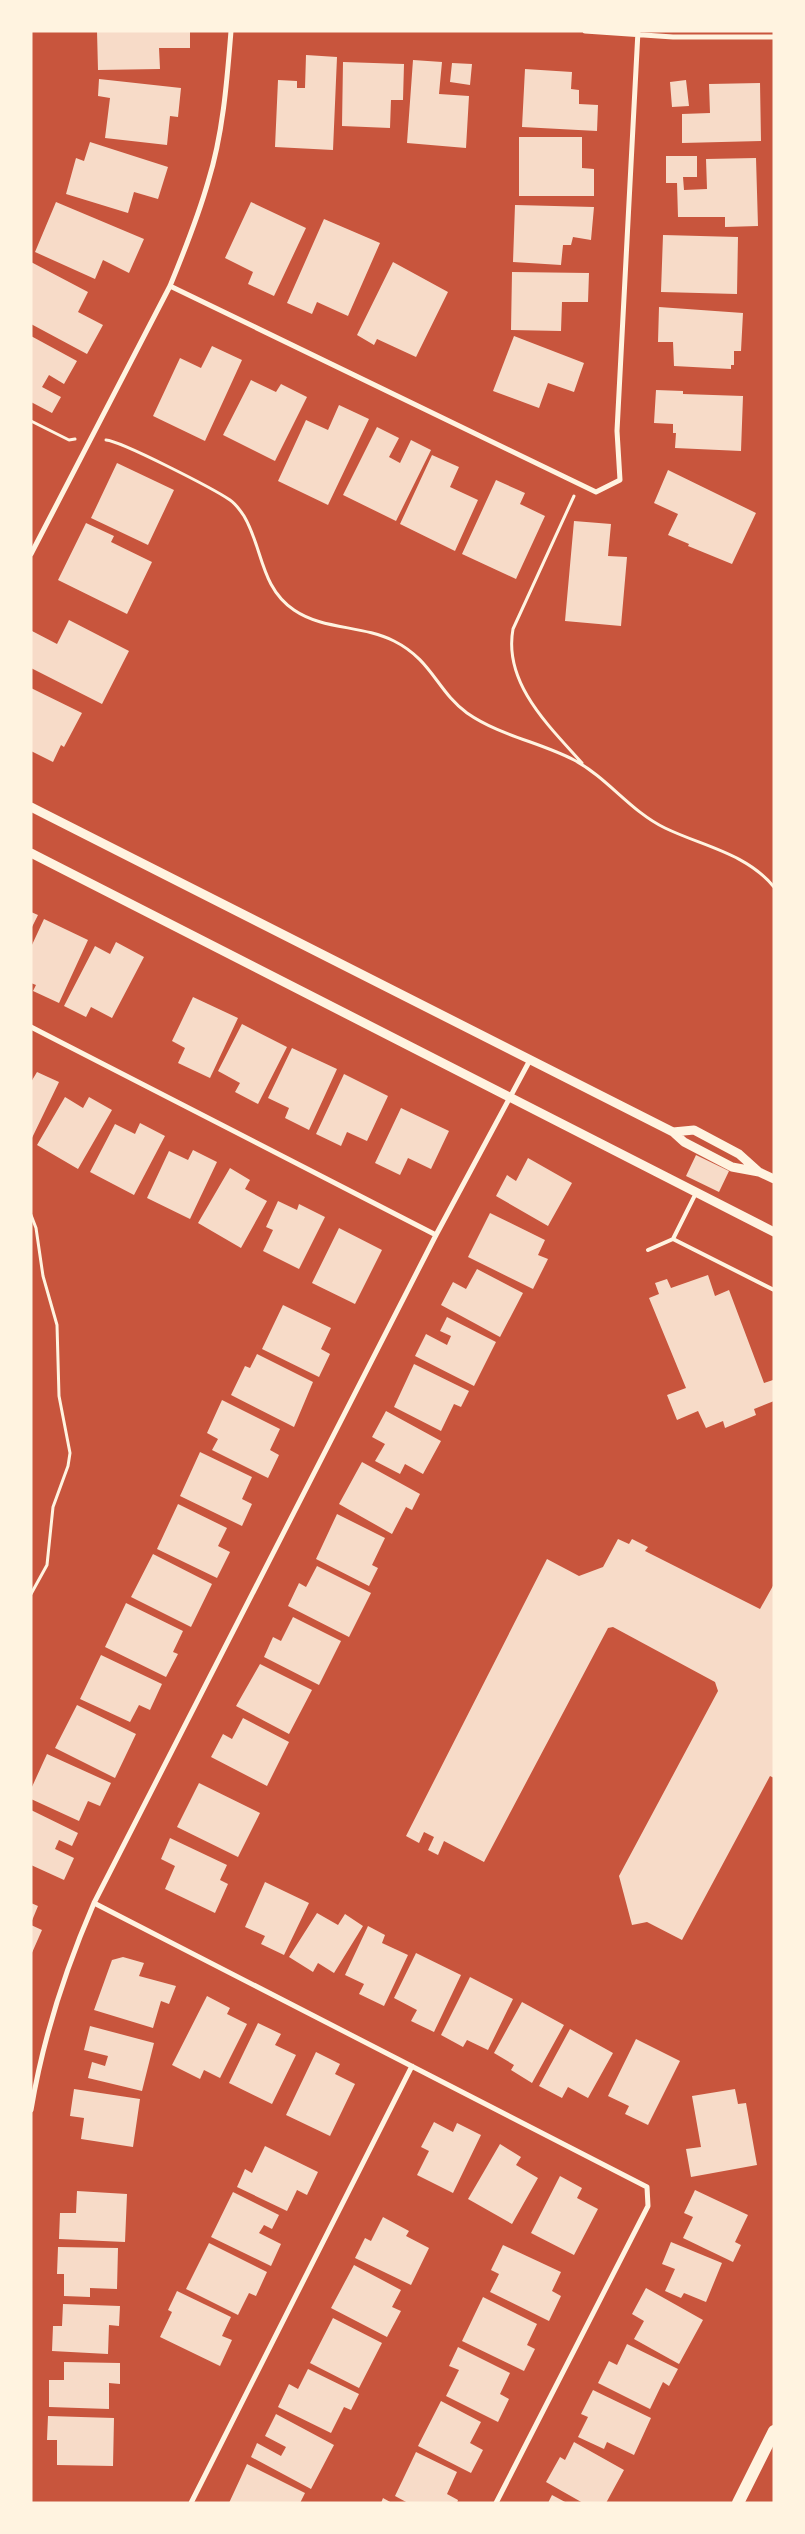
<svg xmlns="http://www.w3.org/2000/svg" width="805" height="2534" viewBox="0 0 805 2534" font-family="Raleway,sans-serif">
  <rect width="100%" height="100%" fill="#c8553d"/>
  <path fill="#f7dbc8" d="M97 31H190V48H159L160 69 98 70Z
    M306 55 337 57 333 150 275 147 278 80 297 81V88H305Z
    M413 60 442 62 439 94 469 96 466 148 407 143Z
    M343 62 404 64 403 100H391L390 128 342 126Z
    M452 63 472 64 470 85 450 82Z
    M525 69 572 72 571 89 579 90V104L598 105 597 131 522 127Z
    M99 79 181 88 178 117 170 116 167 145 105 138 110 98 98 96Z
    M686 80 689 106 672 107 670 82Z
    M760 83 761 141 682 143V114L710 113 709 84Z
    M519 137H582V168L594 169V196H519Z
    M90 142 168 167 158 199 134 192 128 213 66 194 76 158 84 161Z
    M666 156H697V177H683L684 190 707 189 706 159 756 158 758 226 725 227V217H678L677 183H666Z
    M56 202 144 239 129 273 103 260 95 279 35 252Z
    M251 202 306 228 274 296 248 284 253 272 225 258Z
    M515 205 594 207 591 240 573 237 571 245H563L561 265 513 262Z
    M324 219 380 243 348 316 317 302 312 314 287 303Z
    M663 235 738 237 737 294 661 292Z
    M31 262 88 292 78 312 103 325 87 354 31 324Z
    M393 262 448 292 416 357 377 339 374 345 357 335Z
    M512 272 589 273 588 302H562L561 331 511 330Z
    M659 307 743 313 741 351H734V365H731V369L674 366 673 342H658Z
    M31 336 77 361 64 384 49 375 42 387 61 397 52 413 31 402Z
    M514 336 584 363 574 392 548 383 539 408 493 391Z
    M212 346 242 360 205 441 153 416 180 358 201 368Z
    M251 380 276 392 281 384 307 397 275 461 223 435Z
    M656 390 683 391V394L743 396 741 451 675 448 676 433H673V424L654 423Z
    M339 405 369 419 328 505 278 481 306 420 328 430Z
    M377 427 399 438 389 457 400 463 411 440 431 450 396 521 343 495Z
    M432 455 459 467 450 487 478 500 455 551 400 524Z
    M117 463 174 490 148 545 91 518Z
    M668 470 756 513 732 564 688 546 689 544 668 535 678 514 654 503Z
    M496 480 525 493 520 504 545 516 516 579 462 554Z
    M574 521 611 524 608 556 627 557 621 626 565 621Z
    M86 523 114 536 111 542 152 562 127 614 58 580Z
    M69 620 129 651 102 704 31 668 32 631 57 644Z
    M31 688 82 713 64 747 61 745 53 762 31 751Z
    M31 912 38 915 31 929Z
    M44 919 88 940 59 1003 33 991 36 985 31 983V947Z
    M116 942 144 957 112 1018 91 1007 86 1017 64 1006 95 946 110 954Z
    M193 997 238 1018 210 1078 178 1063 185 1048 172 1041Z
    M242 1024 287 1047 258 1104 235 1092 240 1083 218 1071Z
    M292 1048 337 1069 309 1130 285 1118 289 1108 268 1098Z
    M37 1072 59 1082 31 1140V1082Z
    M344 1074 388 1096 367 1141 347 1132 341 1146 316 1134Z
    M65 1097 83 1108 89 1097 112 1110 78 1169 37 1145Z
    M401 1108 449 1131 431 1169 408 1158 400 1175 375 1163Z
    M140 1123 165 1136 134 1195 90 1172 115 1124 135 1134Z
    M193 1150 217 1162 190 1219 147 1198 169 1151 188 1160Z
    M696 1155 729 1171 719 1192 686 1176Z
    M528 1158 572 1183 548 1226 496 1196 507 1175 516 1181Z
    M230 1168 250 1180 245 1189 267 1201 241 1248 198 1223Z
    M278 1201 297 1210 299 1204 325 1217 299 1269 263 1251 273 1230 266 1227Z
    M490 1213 545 1240 538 1255 548 1259 533 1289 468 1257Z
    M339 1228 382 1250 355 1304 312 1283Z
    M477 1269 523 1293 500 1337 441 1305 453 1282 466 1289Z
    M708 1275 715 1296 729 1290 764 1383 773 1380 774 1382V1401L754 1409 756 1415 725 1428 723 1421 706 1428 698 1411 677 1420 667 1395 686 1388 649 1298 659 1294 655 1283 667 1279 671 1288Z
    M283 1305 331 1328 321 1349 330 1354 319 1377 262 1349Z
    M447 1317 496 1342 474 1386 415 1356 426 1334 447 1345 451 1336 440 1331Z
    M257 1354 313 1382 294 1427 231 1395 245 1366 250 1368Z
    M414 1364 469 1391 461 1407 454 1404 441 1431 394 1407Z
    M222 1400 280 1429 270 1450 279 1455 268 1478 212 1450 218 1439 207 1433Z
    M386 1411 441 1441 423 1474 405 1464 400 1474 375 1461 385 1444 372 1437Z
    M200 1452 252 1477 242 1499 252 1504 242 1526 180 1496Z
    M362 1462 420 1494 412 1510 406 1507 392 1534 339 1504Z
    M178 1504 227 1528 218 1546 230 1552 217 1578 157 1549Z
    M337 1514 385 1538 372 1565 378 1568 369 1586 316 1559Z
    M618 1539 629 1544 632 1539 648 1547 645 1551 760 1609 774 1584V1778L770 1776 682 1940 647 1922 632 1925 619 1876 718 1691 715 1682 613 1627 608 1628 484 1862 444 1841 438 1855 428 1850 434 1837 424 1832 419 1843 406 1836 547 1559 579 1576 603 1567Z
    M153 1554 212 1584 191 1627 131 1597Z
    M317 1566 371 1593 349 1637 288 1606 299 1583 306 1587Z
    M126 1603 183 1631 173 1652 178 1654 166 1677 105 1647Z
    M293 1617 341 1641 319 1685 264 1657 273 1637 281 1641Z
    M101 1655 162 1684 150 1710 139 1705 130 1722 80 1699Z
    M260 1664 312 1690 289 1734 236 1706Z
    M77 1705 136 1734 115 1778 55 1748Z
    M243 1718 289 1742 267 1786 211 1757 223 1734 232 1739Z
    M47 1754 111 1783 100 1806 88 1801 79 1821 31 1799V1789Z
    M199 1783 260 1813 238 1857 177 1827Z
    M31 1810 78 1833 72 1846 59 1840 55 1849 74 1858 64 1880 31 1865Z
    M170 1838 227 1865 220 1880 228 1884 215 1913 165 1889 175 1866 161 1859Z
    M265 1882 309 1903 284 1955 261 1944 265 1936 245 1927Z
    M31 1903 38 1906 31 1923Z
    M317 1913 338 1925 345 1914 363 1926 334 1973 318 1963 313 1972 289 1957Z
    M31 1925 42 1930 31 1955Z
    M368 1926 385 1935 382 1943 408 1955 384 2006 359 1994 364 1984 345 1975Z
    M416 1953 461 1975 434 2032 411 2021 417 2010 394 1998Z
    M123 1957 144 1963 139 1976 176 1986 169 2004 161 2001 153 2028 94 2010 112 1960Z
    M470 1977 513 1999 488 2050 467 2040 463 2047 441 2035Z
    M207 1996 230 2008 227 2014 247 2024 220 2078 204 2070 200 2079 172 2065Z
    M522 2002 564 2025 532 2083 511 2070 514 2065 494 2053Z
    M258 2023 281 2034 275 2045 296 2055 272 2104 229 2083Z
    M90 2026 154 2043 142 2091 88 2078 92 2062 105 2066 108 2056 84 2050Z
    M570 2029 613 2053 588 2098 568 2087 562 2098 539 2086Z
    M636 2039 680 2061 648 2125 625 2114 629 2106 608 2096Z
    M316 2052 340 2064 335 2074 355 2084 330 2136 286 2115Z
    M74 2089 140 2099 133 2147 81 2139 84 2118 70 2116Z
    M735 2089 738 2104 746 2103 757 2165 691 2177 686 2149 701 2147 692 2096Z
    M434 2122 453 2132 457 2123 481 2135 453 2193 417 2175 429 2151 421 2147Z
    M500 2144 521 2157 516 2165 538 2178 512 2224 468 2199Z
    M265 2146 318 2172 307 2195 297 2190 287 2211 237 2187 245 2169 252 2173Z
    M560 2176 582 2188 577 2198 598 2209 574 2255 531 2233Z
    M695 2190 748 2215 735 2242 741 2245 733 2262 683 2238 693 2217 684 2213Z
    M77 2191 127 2194 125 2242 59 2239 60 2213H76Z
    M233 2192 279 2215 272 2229 264 2225 259 2233 281 2244 271 2266 211 2237Z
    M383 2217 409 2231 406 2236 429 2248 411 2285 355 2258 365 2238 371 2241Z
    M671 2242 722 2263 706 2302 684 2293 681 2298 665 2291 675 2269 662 2264Z
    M209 2243 267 2272 256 2296 249 2293 238 2315 186 2289Z
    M503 2245 561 2272 552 2291 561 2296 549 2321 490 2292 499 2274 491 2270Z
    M58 2247 118 2248 117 2289 90 2288V2297L64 2296V2274H57Z
    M354 2265 401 2290 392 2307 401 2311 387 2337 331 2308Z
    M646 2288 703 2320 679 2364 634 2339 644 2321 632 2314Z
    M177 2291 231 2317 222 2336 232 2340 220 2366 160 2337 172 2312 168 2310Z
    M483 2297 537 2324 527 2345 535 2349 524 2371 462 2341Z
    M63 2304 120 2306 119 2326 109 2325 108 2354 52 2351 53 2326H62Z
    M333 2318 382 2343 359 2388 310 2363Z
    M627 2344 678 2369 669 2386 663 2382 650 2409 598 2383 609 2361 617 2365Z
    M458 2347 510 2373 500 2394 509 2399 498 2422 446 2396 459 2370 449 2366Z
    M64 2362 120 2363V2384L109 2383V2409L49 2407V2380H64Z
    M308 2369 359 2394 351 2410 344 2407 331 2433 278 2407 289 2384 298 2389Z
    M593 2390 651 2418 634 2455 607 2442 604 2449 578 2437 588 2417 581 2414Z
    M441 2401 481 2422 470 2443 483 2450 471 2473 418 2446Z
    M276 2414 334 2445 311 2489 251 2457 257 2443 281 2456 286 2447 265 2436Z
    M48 2416 114 2418 113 2466 57 2465V2440H47Z
    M574 2442 624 2470 606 2503H583L546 2482 560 2457 565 2460Z
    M416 2452 457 2472 447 2494 458 2500 457 2503H408L395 2496Z
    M247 2464 305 2493 300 2503H229Z
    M552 2495 567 2503H548Z
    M383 2498 392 2503H381Z"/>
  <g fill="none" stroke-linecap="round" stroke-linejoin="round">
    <path stroke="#fff3e0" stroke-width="3" d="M31 421 69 440 75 439
      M106 440C121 441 214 489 230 500 236 504 240 510 244 516 263 548 260 587 294 610 323 630 362 625 394 641 432 660 437 691 467 713 500 736 540 742 574 760 608 778 630 811 665 828 702 846 746 853 774 887
      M574 496 513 629C503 683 549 726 582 763
      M31 1215 36 1228 43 1276 57 1325 59 1396 70 1453 68 1466 53 1507 47 1565 31 1594"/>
    <path stroke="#fff3e0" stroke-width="4" d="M673 1239 774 1290
      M648 1250 673 1239 696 1193"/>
    <path stroke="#fff3e0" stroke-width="5" d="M585 31 673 37H774
      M170 286 596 492 620 480 617 431 638 31
      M31 554 170 286C184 252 198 217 208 182 223 134 227 81 231 31
      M31 1027 436 1235
      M94 1903 647 2187 648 2206 496 2503
      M31 2110C43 2038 65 1970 94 1903L436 1235 530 1060
      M191 2503 412 2066"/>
    <path stroke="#fff3e0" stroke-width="9" d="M31 807 673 1132 684 1142 732 1167 759 1172
      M31 853 774 1232
      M673 1132 694 1130 739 1154 759 1172 774 1179"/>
    <path stroke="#fff3e0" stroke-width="12" d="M738 2503 774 2431"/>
  </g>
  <rect width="805" height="2534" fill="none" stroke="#fff3e0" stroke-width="65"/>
</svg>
